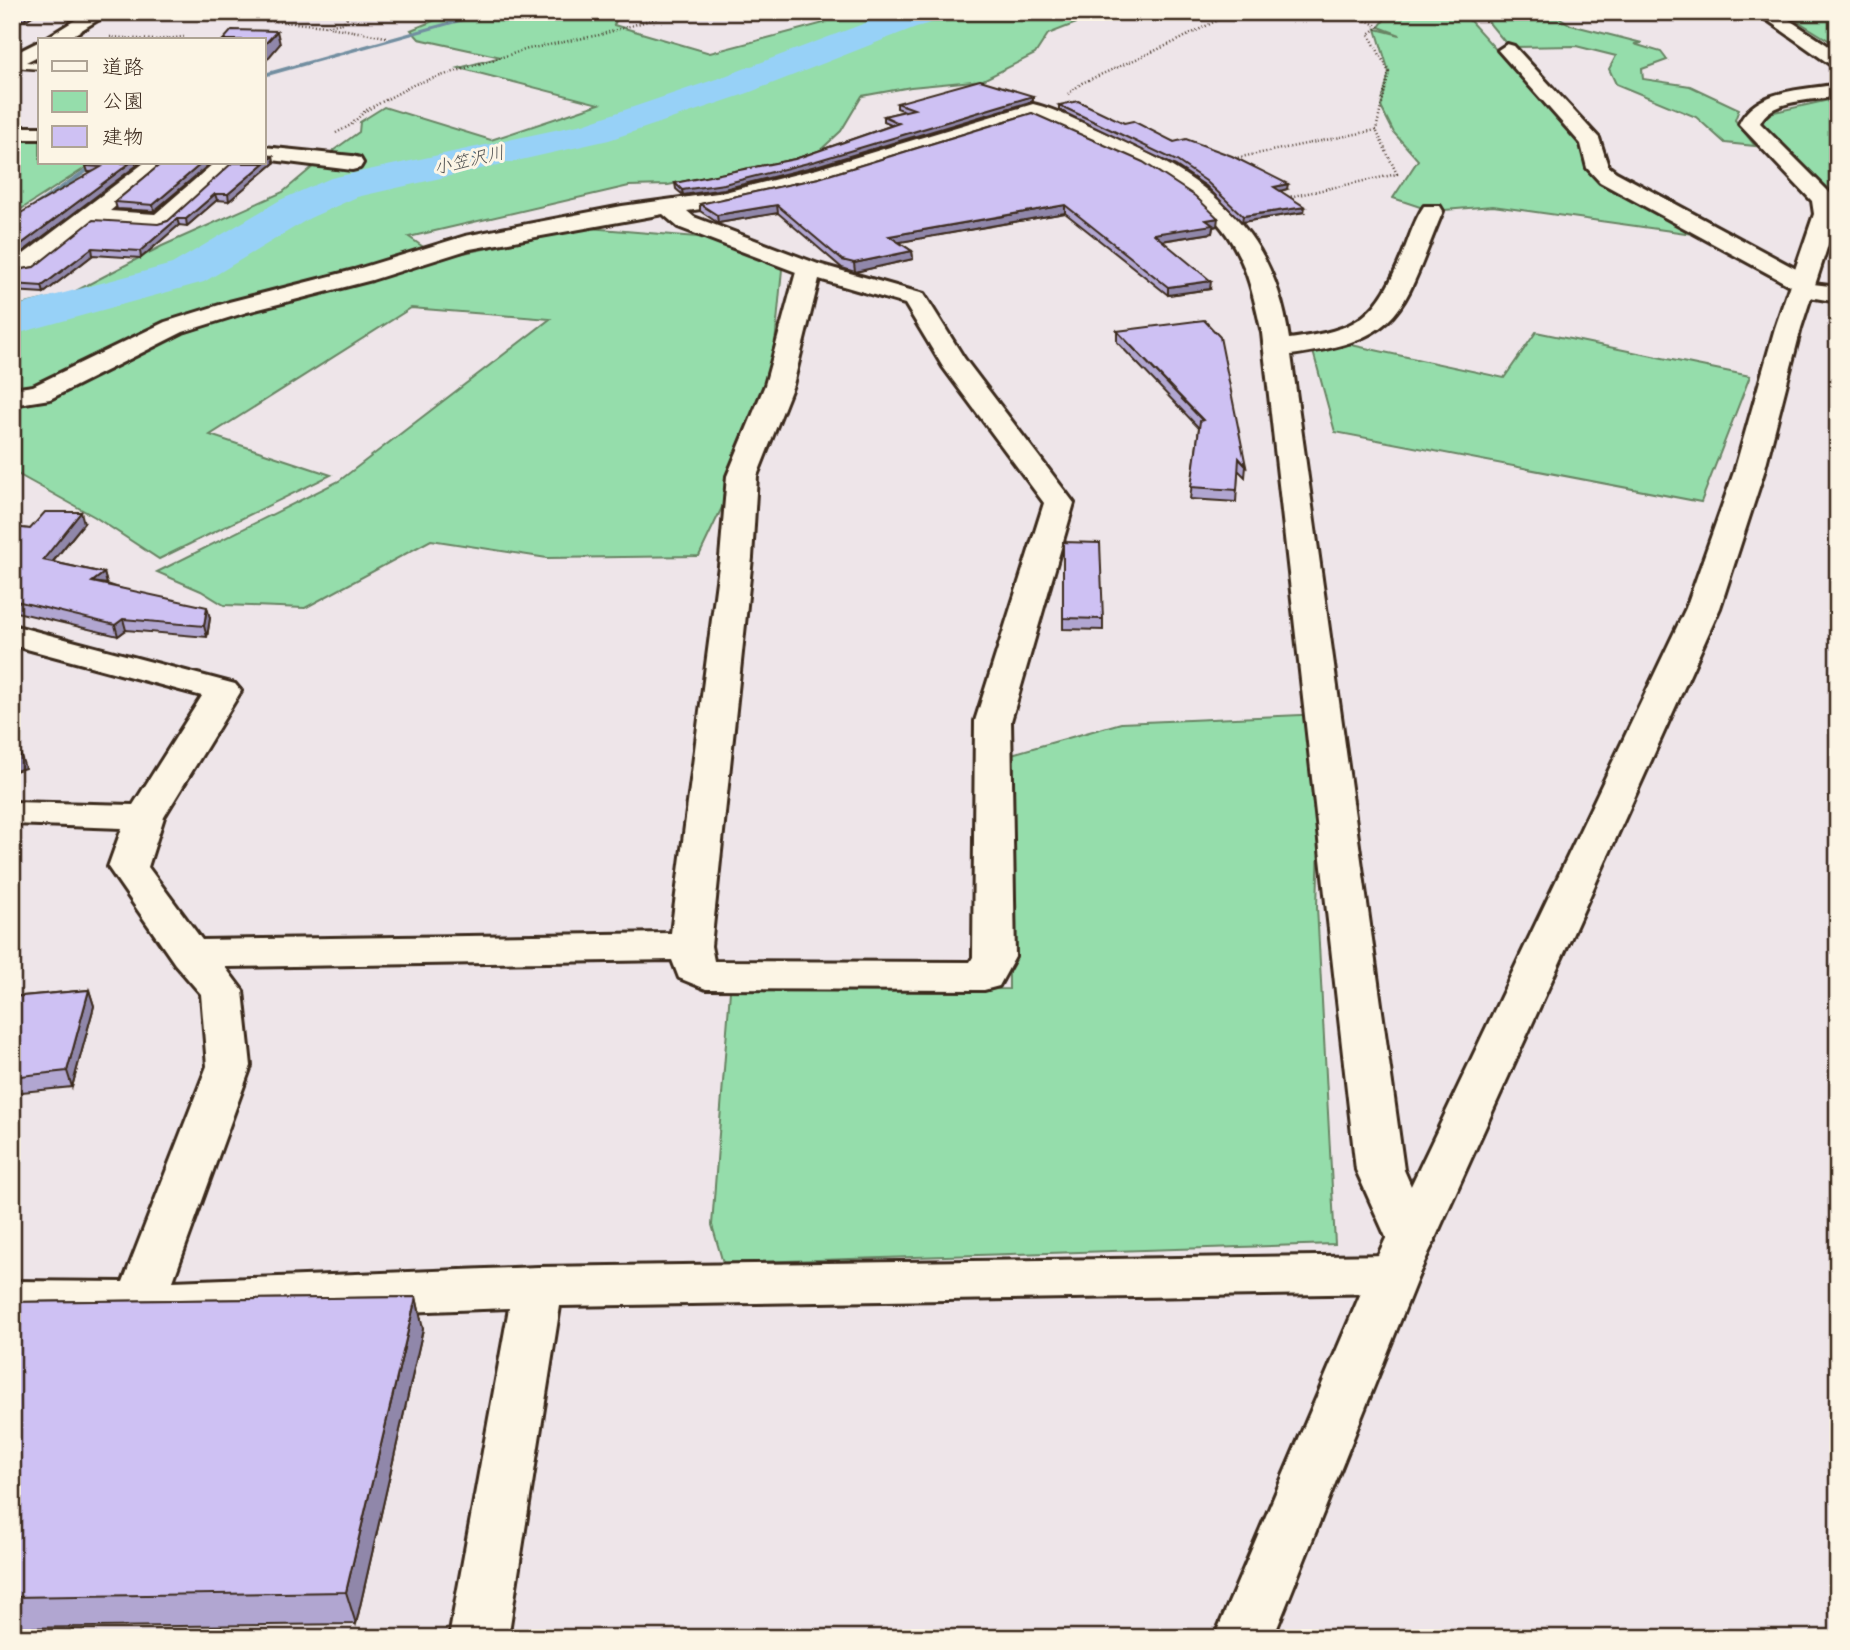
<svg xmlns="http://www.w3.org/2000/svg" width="1850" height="1650" viewBox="0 0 1850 1650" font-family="Kalam,'Klee One',sans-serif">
  <rect width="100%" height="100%" fill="#eee5e9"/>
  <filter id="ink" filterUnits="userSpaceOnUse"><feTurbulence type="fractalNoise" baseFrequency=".0143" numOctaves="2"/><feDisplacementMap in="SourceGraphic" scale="14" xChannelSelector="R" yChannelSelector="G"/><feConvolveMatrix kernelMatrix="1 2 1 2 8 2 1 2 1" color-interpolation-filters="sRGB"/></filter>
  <g filter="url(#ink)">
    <path fill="#95ddab" stroke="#688464" stroke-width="2" d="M455 12H620L614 25 710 53 824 23 803 12H1120L1079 22 1048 34 1035 54 983 80 911 87 862 96 841 131 814 156 668 185 629 186 409 237 439 258 589 228 709 238 782 269 769 408 699 556 547 558 431 540 305 608 224 605 201 591 157 572 339 481 550 319 411 308 210 435 331 475 159 559 95 517 12 471V307L72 293 162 246 283 192 327 155 359 132 360 122 384 107 491 140 599 104 459 68 501 57 419 39 411 30Z
      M1390 12H1462L1579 141 1594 176 1700 235 1493 206 1432 211 1393 198 1418 160 1394 133 1381 107 1389 72 1376 29 1400 35 1379 27Z
      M1480 12H1551L1571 25 1642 43 1634 44 1661 52 1667 60 1642 69 1643 79 1690 86 1739 109 1735 120 1755 146 1725 143 1696 117 1616 84 1609 69 1616 56 1576 46 1509 47Z
      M1783 12H1838V46Z
      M1838 98V198L1759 122 1765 114Z
      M32 133 40 134V163H93L12 215V136Z
      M1536 332 1750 376 1701 502 1335 432 1311 344 1333 341 1504 378Z
      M1323 714 1317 907 1335 1244 723 1263 712 1225 730 991 1009 989 1008 755 1121 723Z"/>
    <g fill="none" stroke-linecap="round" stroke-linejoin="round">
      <path fill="#728ea0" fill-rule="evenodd" d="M484 12H495L264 77V73Z
        M94 163H101L12 225V219Z"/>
      <path fill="#97d1f7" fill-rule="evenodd" d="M950 12 946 19 916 27 748 93 609 140 357 197 310 218 204 282 12 335V307L172 264 280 200 331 178 583 124 722 77 892 13Z"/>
      <g stroke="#3b2a1e" stroke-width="5">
        <path id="service" d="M12 61 40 63V69L12 67Z"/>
      </g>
      <g stroke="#3b2a1e" stroke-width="6">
        <path id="minor" d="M1507 44 1514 46 1599 138 1608 166 1616 172 1811 277 1813 284 1838 287V302L1792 294 1789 289 1791 286 1600 182 1587 168 1581 144 1498 50Z
          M1033 104C1058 110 1084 124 1107 134 1206 178 1273 225 1289 339 1360 330 1377 317 1404 251 1410 236 1415 219 1424 206H1440L1443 211C1402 308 1407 339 1291 355L1404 1170 1435 1241 1427 1254 1410 1260 1419 1274 1412 1288 1394 1293 560 1306 508 1638H449L509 1308 140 1322 12 1321V1281L123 1282 207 1066 201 994 175 964 108 867 122 828 12 824V802L133 805 202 696 12 645V625L235 684 241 691 164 817 148 867 202 940 671 933 720 558 727 476 765 385 796 272 678 227 663 214 470 249 372 280 247 312 183 332 50 399 12 405V389L33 386 165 322 229 302 354 270 465 236 622 206 725 192 817 169ZM1032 117C1098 146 1197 179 1234 246 1249 272 1255 303 1262 333L1356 1170 1394 1255 538 1267 173 1281 251 1066 243 991 225 967 672 960 679 978 706 989 984 990 999 986 1015 957 1011 721 1074 503 964 358 924 294 818 264 694 217 687 211C805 195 919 152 1032 117ZM819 279 905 304 943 367 1044 503 975 721 973 957 970 962 714 961 711 946 752 558 757 476 793 385Z
          M12 127H40V139H12Z
          M264 147 352 156 360 158 363 163 360 168 352 170 264 159Z
          M144 163H168L110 211 155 214 214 163H238L168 226 160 228 94 224 34 272 12 277V263Z"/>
      </g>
      <g stroke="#3b2a1e" stroke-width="6">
        <path id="tertiary" d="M88 12H111L65 40H43Z
          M1756 12H1777L1838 52V67L1831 65Z
          M40 41V55L12 69V55Z
          M1838 84V96C1815 101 1771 98 1760 123L1831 194 1838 214 1801 328 1764 472 1720 608 1419 1274 1273 1638H1214L1369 1274 1686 608 1734 472 1775 328 1814 214 1812 201 1739 124C1756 88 1803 91 1838 84Z"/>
      </g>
      <path stroke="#3b2a1e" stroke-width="2.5" stroke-dasharray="1 2.5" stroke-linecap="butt" d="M129 13H189L326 26 343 23 351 12
        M330 27 386 37
        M110 37 154 40 184 37
        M1068 94 1082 83 1179 40 1233 12
        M336 133 351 125 365 111 415 84 528 49 599 35 678 12
        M1231 159 1376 130 1389 72 1369 34 1379 27 1368 21 1299 12
        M1284 198 1397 174 1376 130"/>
      <use href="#service" fill="#fcf5e5" fill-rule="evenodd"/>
      <use href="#minor" fill="#fcf5e5" fill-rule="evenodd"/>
      <use href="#tertiary" fill="#fcf5e5" fill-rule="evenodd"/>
    </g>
    <path fill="#b1a6d1" stroke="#3b2a1e" stroke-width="2" d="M12 12H38L26 20H21L12 27Z
      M1033 96V101L816 166 724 189 683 195 676 189 675 183 795 159 893 125 884 121V116L905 111 897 108V103Z
      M1059 105 1124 123 1174 142 1287 189 1280 191 1304 212 1242 222 1206 186 1176 166 1059 110Z
      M1032 113 1217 226 1213 227 1212 233 1162 241 1210 289 1168 295 1065 213 899 242 912 251 913 259 855 272 842 268 778 213 718 223 700 211V204L819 178Z
      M273 156 274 163 229 201 217 200 187 226 179 225 141 258 93 255 44 293 12 291V271L34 267 168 221Z
      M140 163 91 172H88L86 166Z
      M162 163 154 211 117 209 115 202Z
      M1117 331 1246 466 1245 477 1238 470 1236 502 1190 499 1199 428 1117 342Z
      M84 523 53 562 104 573 107 584 210 618 207 637 126 630 118 636 12 611V527L30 529Z
      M1063 542 1103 619V630L1063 629Z
      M89 990 94 1006 72 1087 12 1093V997Z
      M416 1297 423 1329 356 1624 12 1628V1302Z"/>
    <path fill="#9087aa" stroke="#3b2a1e" stroke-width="2" d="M28 12H38L26 20 25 15Z
      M20 15 21 20 12 27V20Z
      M277 31 280 44 264 63V45Z
      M1033 96V101L816 166 724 189 683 195 682 190Z
      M273 156 274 163 229 201 228 194Z
      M130 163H140L12 260V251Z
      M202 163H211L154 211 153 205Z
      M1288 184 1287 189 1273 193 1274 187Z
      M215 194 217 200 187 226 186 219Z
      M777 205 778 213 718 223 717 215Z
      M1065 205V213L889 244V236Z
      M1305 207 1304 212 1242 222 1243 216Z
      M1218 218 1217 226 1213 227 1212 233 1154 242V234L1206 220Z
      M177 219 179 225 141 258 140 251Z
      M92 248 93 255 44 293 42 286Z
      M912 251 913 259 855 272 854 263Z
      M1211 281 1210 289 1168 295V287Z
      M81 512 84 523 46 570 43 560Z
      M104 573 107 584 92 582Z
      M207 607 210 618 207 637 204 626Z
      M123 619 126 630 118 636 115 625Z
      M20 753 25 768 12 772V756Z
      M89 990 94 1006 72 1087 67 1071Z
      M416 1297 423 1329 356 1624 346 1592Z"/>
    <path fill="#cec1f3" stroke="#3b2a1e" stroke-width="2" d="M12 12H28L25 15H20L12 20Z
      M232 30 277 31 264 45V40H223Z
      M980 80 1033 96 816 161 724 184 682 190 675 183 795 159 899 123 884 116 914 109 897 103Z
      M1078 101 1124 123 1133 121 1174 142 1186 139 1232 156 1288 184 1274 187 1305 207 1243 216 1206 181 1177 161 1059 105Z
      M1032 113 1143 162 1195 196 1218 218 1206 220 1213 225 1154 234 1211 281 1168 287 1065 205 889 236 912 251 854 263 842 260 777 205 717 215 700 204 819 178Z
      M264 155 273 156 228 194H215L186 219H177L140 251 92 248 42 286 12 284V271L34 267 93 220 158 224 168 221 232 163H264Z
      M90 163H130L12 251V218L101 167 86 166Z
      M162 163H202L153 205 115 202Z
      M1204 320 1220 337 1246 466 1239 458 1237 490 1191 487 1200 421 1203 420 1117 331Z
      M45 512H81L43 560 104 573 92 582 207 607 204 626 123 619 115 625 12 600V527L30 529Z
      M1063 542 1100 543 1103 619 1063 618Z
      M12 733 20 753 12 756Z
      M89 990 67 1071 12 1077V997Z
      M416 1297 346 1592 12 1597V1302Z"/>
  </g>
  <g text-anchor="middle" stroke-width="6" stroke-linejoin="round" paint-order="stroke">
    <g font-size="18" font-style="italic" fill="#525454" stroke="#fcf5e5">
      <text transform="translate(469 160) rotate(-13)" y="6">小笠沢川</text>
    </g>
  </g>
  <rect width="1850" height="1650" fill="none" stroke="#fcf5e5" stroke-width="42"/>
  <rect x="21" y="21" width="1808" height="1608" fill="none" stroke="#3b2a1e" stroke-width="2.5" filter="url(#ink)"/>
  <rect x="38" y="38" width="228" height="126" fill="#fcf5e5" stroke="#afa495" stroke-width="2"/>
  <rect x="52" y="61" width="35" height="10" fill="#fcf5e5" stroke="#afa495" stroke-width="2"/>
  <text x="102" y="74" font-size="21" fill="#3b2a1e">道路</text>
  <rect x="52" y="91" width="35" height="21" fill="#95ddab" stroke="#afa495" stroke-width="2"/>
  <text x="102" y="108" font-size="21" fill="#3b2a1e">公園</text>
  <rect x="52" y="126" width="35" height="21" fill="#cec1f3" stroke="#afa495" stroke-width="2"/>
  <text x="102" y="144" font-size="21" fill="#3b2a1e">建物</text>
</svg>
